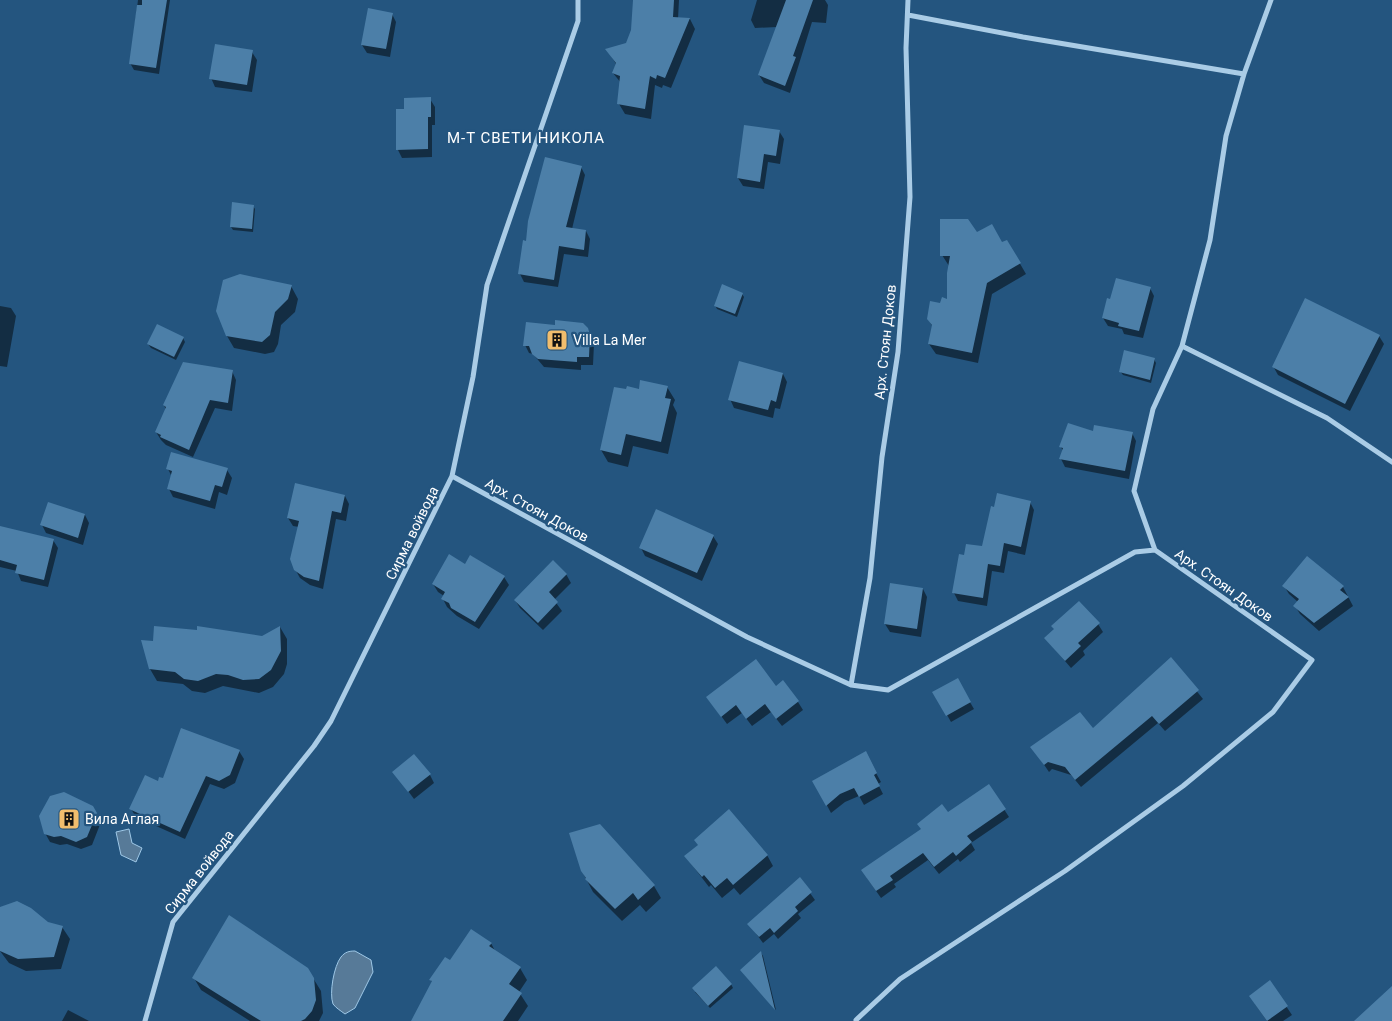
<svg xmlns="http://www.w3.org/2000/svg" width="1392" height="1021" viewBox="0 0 1392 1021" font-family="Roboto,sans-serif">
  <rect width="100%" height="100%" fill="#24557f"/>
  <path fill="#577a98" stroke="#9ec8e7" d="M129 829 132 843 142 848 136 862 121 855 116 832Z
    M355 951 371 960 373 972 355 1008 345 1014C341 1011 336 1008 333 1004 329 993 334 966 341 957 345 952 349 951 355 951Z"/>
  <path fill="#0007" d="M138 0H170L159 74 134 70 130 63Z
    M634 0H679L678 19H690L695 29 671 88 663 85 662 88 655 85 651 119 625 114 619 104 621 83 613 73 616 64 607 49 627 44 632 30Z
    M757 0H825L828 5 826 23 812 22 790 93 764 83 759 75 777 27 755 28 751 20Z
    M392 14 396 22 390 57 367 53 362 45Z
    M252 52 257 60 252 92 215 87 211 78Z
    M430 99 435 107V125H432V157L402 158 398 150 405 110Z
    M779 131 784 139 780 164 768 162 764 189 743 186 738 178Z
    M581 167 585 175 572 229 586 231 590 239 588 257 564 254 558 287 524 282 520 274 527 242Z
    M253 206 255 209 253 232 233 230 231 227Z
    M976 234 1002 244 1007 241 1026 274 992 294 978 363 936 354 929 344 933 327 928 319 948 300 949 266 942 255Z
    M291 286 298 299 295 312 281 325 278 344 274 352 265 354 234 348 227 336Z
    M1150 288 1154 296 1143 338 1124 334 1122 329 1108 326 1103 318Z
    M742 294 744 297 737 317 717 309 715 305Z
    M0 306 11 308 16 316 7 367 0 366Z
    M582 324 594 344 593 365H581V370L544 367 533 354 529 353 525 345 556 326Z
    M1379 336 1384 344 1350 411 1278 375 1273 366Z
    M183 338 185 342 176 360 151 348 148 344Z
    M1154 359 1156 363 1151 383 1123 375 1120 371Z
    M232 371 236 380 232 411 215 408 193 457 166 445 161 440 156 432 166 410 164 405Z
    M783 374 787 382 780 409 775 408 773 418 734 408 730 399Z
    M667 387 675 400 673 405 677 413 668 454 633 446 628 467 608 462 601 450 640 390Z
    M1094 433H1132L1136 441 1129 479 1065 467 1061 459 1063 451 1061 447Z
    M168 469 227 470 232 478 227 495 219 492 215 509 173 497 169 489 172 477Z
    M345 496 349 504 346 521 336 519 323 589 310 585 300 578 295 569 299 527 293 526 288 518Z
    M1030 502 1034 510 1025 555 1008 551 1004 573 992 571 987 606 958 601 954 593 965 557 983 548 995 508Z
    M85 515 89 523 83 545 46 533 42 525Z
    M0 536 53 540 58 548 48 587 21 581 17 571 0 567Z
    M713 536 718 544 702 581 645 556 641 548Z
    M471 556 504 577 509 585 479 629 457 616 447 607 443 599 444 596 438 592 433 584 465 565Z
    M566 574 571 583 554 600 562 611 543 630 520 608 515 600Z
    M891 585 923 589 927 597 921 637 890 632 885 624Z
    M1284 586 1343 587 1353 606 1319 631 1300 614 1295 606 1298 602 1289 594Z
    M1098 624 1103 632 1083 651 1085 655 1071 668 1046 639Z
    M280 627 287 639V664L284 674 273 687 259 693 223 686 205 693 192 691 183 684 157 681 150 669 154 643 262 637Z
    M1171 659 1203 699 1165 731 1158 723 1081 787 1071 775 1052 769 1049 772 1032 747 1093 730Z
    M957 680 974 709 951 722 934 692Z
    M776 688 798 702 803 710 782 726 771 712 752 726 742 713 727 724 708 698Z
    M239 751 244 759 235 783 224 789 210 784 185 839 136 817 131 809 158 782Z
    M865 753 881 782 878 784 883 794 864 805 859 796 845 802 831 813 814 781Z
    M394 772 430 775 434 783 414 799Z
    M989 786 1009 817 971 843 975 850 960 862 958 859 939 874 928 860 894 884 896 887 881 898 867 878 922 830Z
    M92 807 101 822 92 845 81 849 67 844 60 845 50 842 45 833Z
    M600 825 654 886 661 898 646 912 640 905 622 921 593 892 582 871Z
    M767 855 773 866 740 895 734 888 722 898 711 885 709 887 686 857Z
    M800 879 815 900 798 914 801 918 778 939 774 934 763 943 749 924Z
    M0 908 62 927 70 939 61 969 26 971 9 963 0 951Z
    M491 943 495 951 520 968 527 980 519 992 528 1006 518 1021H412L433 983 431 980 450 962Z
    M761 953 763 956 776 1010 744 974Z
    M194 978H313L321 991 323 1013 319 1021H250L201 990Z
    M1270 982 1292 1015 1283 1021H1267L1255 1004Z
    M731 984 733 988 710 1008 695 992Z
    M68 1010 89 1021H62Z"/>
  <path fill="#4c7fa8" d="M142 0H167L156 68 129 64 137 5H142Z
    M633 0H674L673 17 690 18 665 78 657 75 656 79 650 76 645 109 617 104 620 76 612 73 616 63 605 49 626 43 631 30Z
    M786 0H813L793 56 796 57 785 86 758 75Z
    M368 8 393 13 386 49 361 45Z
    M215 44 253 50 247 85 209 79Z
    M431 97V117H428V149L396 150V109H404V98Z
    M744 125 780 130 776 156 764 154 760 182 737 178Z
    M545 157 582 166 566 227 586 230 584 250 559 246 554 280 518 274 523 240 526 241 528 221Z
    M232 202 254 205 252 229 230 227Z
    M940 219H968L977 232 992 224 1002 242 1007 240 1021 263 987 283 972 353 928 344 932 325 927 319 930 301 940 303 942 297 947 299V273L950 256H940Z
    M240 274 292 285 288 299 275 312 270 335 262 342 226 336 216 311 223 280Z
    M1116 278 1151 287 1139 331 1118 326 1119 323 1102 318 1107 298 1110 299Z
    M722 284 743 293 735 314 714 306Z
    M1305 298 1380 335 1345 404 1272 367Z
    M555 320 583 323 588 328 590 335 589 357H577V362L538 359 532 354 529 346H523L526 322 555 325Z
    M157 324 184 337 174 357 147 344Z
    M1124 350 1155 358 1150 380 1119 372Z
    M739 361 783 373 776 402 771 400 768 410 728 400Z
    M183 362 233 370 228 403 210 400 189 450 160 437 161 435 155 432 166 407 163 405Z
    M640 380 668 386 665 398 671 399 661 442 626 434 621 455 600 450 614 387 626 389 627 386 639 389Z
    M1068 423 1093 431 1094 425 1133 432 1125 471 1059 459 1063 448 1059 447Z
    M171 452 228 468 222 487 215 485 210 501 167 489 172 471 166 469Z
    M295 483 345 495 341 513 332 511 319 581 304 577 294 570 290 559 299 521 287 518Z
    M997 493 1031 501 1021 547 1004 543 1000 566 988 564 983 598 952 593 959 554 964 555 966 544 982 546 991 506 994 507Z
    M48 502 85 514 78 538 40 525Z
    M656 509 714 535 697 573 639 548Z
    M0 526 54 539 44 580 15 573 17 565 0 560Z
    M449 554 465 564 470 555 505 576 475 622 451 608 449 603 441 599 445 592 432 584Z
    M1307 556 1344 586 1340 590 1349 597 1314 623 1293 606 1299 599 1282 586Z
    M553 560 567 574 549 592 558 602 538 623 514 600Z
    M890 583 923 588 917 629 884 624Z
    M1079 601 1100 623 1078 643 1081 646 1065 661 1044 638 1054 629 1051 626Z
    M154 626 197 630V626L262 636 280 626 281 651 271 670 259 679 243 680 228 675 216 674 198 681 184 679 175 672 149 669 141 640 153 641Z
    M1171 657 1199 690 1159 724 1152 716 1075 780 1065 767 1048 762 1044 765 1030 747 1080 712 1093 728Z
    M756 659 776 686 783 680 799 701 776 719 765 704 746 719 736 705 721 717 706 697Z
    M958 678 971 702 946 716 932 692Z
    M181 728 240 750 230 775 219 781 206 776 180 832 129 809 145 775 158 781 159 777 163 778Z
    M866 751 877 773 874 775 880 786 859 797 854 788 840 794 826 806 812 781Z
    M414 754 431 774 408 792 392 772Z
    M989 784 1006 809 967 836 972 842 956 856 953 852 934 867 923 853 890 876 893 880 876 891 861 870 921 829 917 824 942 804 948 812Z
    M64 792 93 806 97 813 87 837 76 842 61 836 54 837 44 834 39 816 50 796Z
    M729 809 768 855 733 885 727 878 715 888 704 875 702 877 684 856 698 845 694 840Z
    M600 824 655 885 638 900 633 893 615 909 585 879 586 878 581 871 569 833Z
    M800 877 812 892 795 907 798 911 774 933 770 928 759 937 747 924Z
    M17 901 31 908 48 922 63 926 54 957 18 959 0 951V907Z
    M229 915 308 968 314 978 316 1000 312 1011 305 1019 301 1021H261L192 978Z
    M471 929 492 943 489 946 521 967 509 984 522 993 503 1021H411L432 981 429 980 445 957 450 960Z
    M761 951 775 1010 740 970Z
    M716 966 732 984 708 1006 692 988Z
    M1270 980 1288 1006 1267 1021 1249 996Z
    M1392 986V1021H1354Z"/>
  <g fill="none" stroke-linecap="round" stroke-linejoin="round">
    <path stroke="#aacce6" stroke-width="5" d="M1271 0 1244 74 1226 136 1210 240 1182 346 1327 418 1392 462
      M908 15 1023 37 1244 74
      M452 476 747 637 851 685 888 690 1135 552 1155 550 1312 660 1273 712 1183 786 1065 871 900 979 856 1020
      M1155 550 1134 491 1153 409 1182 346
      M851 685 870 578 882 457 898 352 910 197 906 48 908 0
      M145 1021 173 922 314 746 331 721 452 476 473 377 487 285 578 21V0"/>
  </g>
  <defs>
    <g id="building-square" transform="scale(1.125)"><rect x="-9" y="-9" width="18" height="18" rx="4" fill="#f1bd6d" stroke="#24557f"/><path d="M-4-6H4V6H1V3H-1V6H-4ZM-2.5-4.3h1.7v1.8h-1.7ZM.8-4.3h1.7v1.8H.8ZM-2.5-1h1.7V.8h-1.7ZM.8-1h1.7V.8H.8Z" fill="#111"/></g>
  </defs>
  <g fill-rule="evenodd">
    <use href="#building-square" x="557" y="340"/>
    <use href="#building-square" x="69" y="819"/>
  </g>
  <g text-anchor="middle" stroke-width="4.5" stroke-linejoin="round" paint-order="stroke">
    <g font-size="14" fill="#fff" stroke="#24557f" text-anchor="start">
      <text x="573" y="345">Villa La Mer</text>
      <text x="85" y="824">Вила Аглая</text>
    </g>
    <g font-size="14" fill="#fff" stroke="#24557f">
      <text transform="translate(885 342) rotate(-84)" y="5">Арх. Стоян Доков</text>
      <text transform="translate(537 510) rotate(29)" y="5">Арх. Стоян Доков</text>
      <text transform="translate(412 533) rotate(-64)" y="5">Сирма войвода</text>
      <text transform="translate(1224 585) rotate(35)" y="5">Арх. Стоян Доков</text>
      <text transform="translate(199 872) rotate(-52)" y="5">Сирма войвода</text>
    </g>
    <g font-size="15" letter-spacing="1" fill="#fff" stroke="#24557f">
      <text x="526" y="143">М-Т СВЕТИ НИКОЛА</text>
    </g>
  </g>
</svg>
